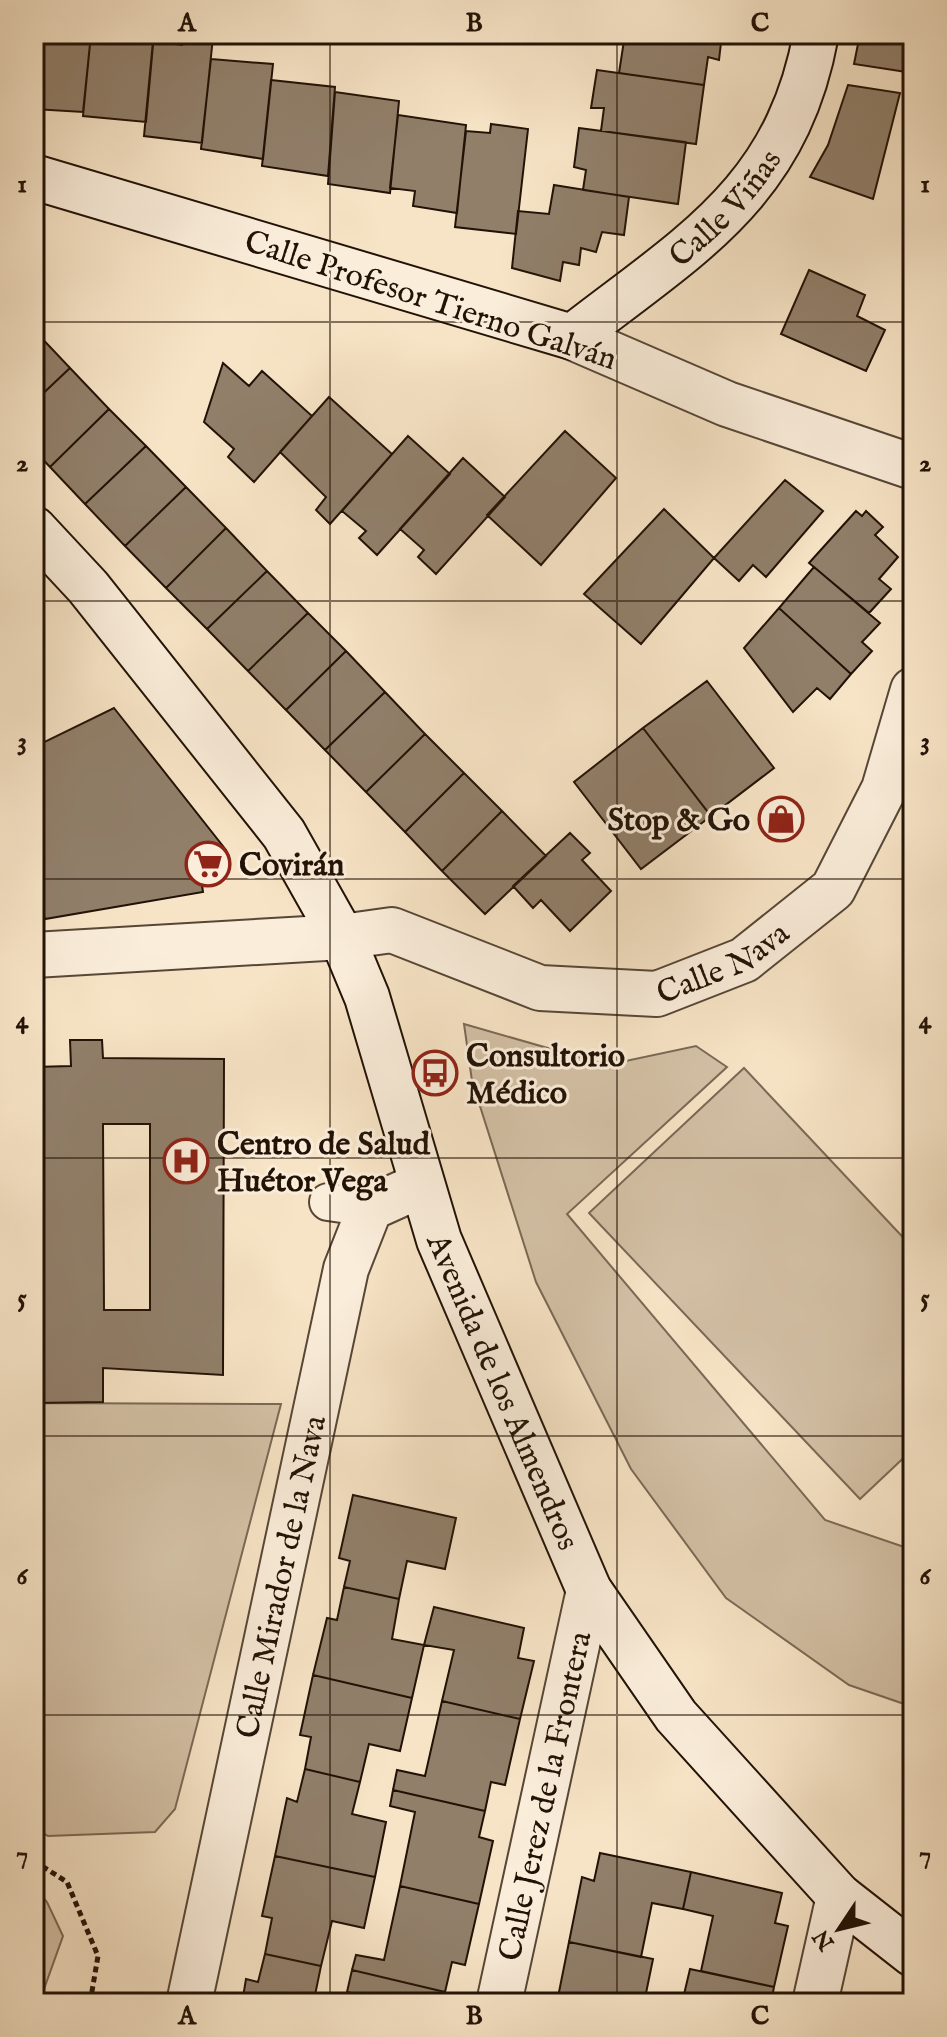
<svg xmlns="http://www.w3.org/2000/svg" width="947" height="2037" viewBox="0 0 947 2037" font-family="'IM FELL English',serif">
  <rect width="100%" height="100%" fill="#f7e4c6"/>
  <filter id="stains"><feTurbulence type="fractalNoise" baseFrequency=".0025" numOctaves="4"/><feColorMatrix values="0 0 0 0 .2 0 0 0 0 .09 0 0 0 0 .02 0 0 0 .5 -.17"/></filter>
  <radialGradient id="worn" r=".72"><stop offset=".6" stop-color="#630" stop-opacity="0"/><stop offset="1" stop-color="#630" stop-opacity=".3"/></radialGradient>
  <path fill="#d3c0a5" stroke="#7a6956" stroke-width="2" d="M464 1024 607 1065 696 1046 727 1067 567 1214 825 1520 913 1550V1707L849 1685 726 1598 631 1469 536 1282 472 1081Z
    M744 1068 913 1248V1449L860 1499 589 1213Z
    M34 1403 281 1404 175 1809 155 1832 48 1836 34 1829Z
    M34 1887 47 1902 63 1936 39 2003H34Z"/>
  <path fill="#917f6a" stroke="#221206" stroke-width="2" fill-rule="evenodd" d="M40 34H91L83 112 34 109Z
    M91 34H154L146 122 83 116Z
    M184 34 213 37 202 143 144 136 153 41 182 45Z
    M625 34H722L719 60 708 57 704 85 619 73Z
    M860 34H913V73L854 64Z
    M211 59 273 64 263 159 201 149Z
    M597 70 704 85 696 144 601 131 604 108H591Z
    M271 80 335 87 328 176 262 166Z
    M848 85 900 93 873 199 810 177 828 145Z
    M335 92 399 101 390 193 328 184Z
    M398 115 466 125 457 213 413 206 415 191 390 188Z
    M491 124 528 129 516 234 455 227 466 131 490 133Z
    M579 128 686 142 678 204 583 190 586 170 574 167Z
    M554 185 629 197 624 235 602 232 596 252 581 248 579 265 563 262 560 281 512 268 518 211 549 214Z
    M809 270 865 295 857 316 885 330 866 371 781 334Z
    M34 330 70 368 34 402Z
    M223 363 249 386 262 371 312 416 254 482 228 457 234 449 204 422Z
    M70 368 109 409 50 467 34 450V402Z
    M329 397 392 454 330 524 316 510 326 497 280 452Z
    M109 409 146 446 85 504 50 467Z
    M565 431 616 478 541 565 487 515Z
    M408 436 450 474 377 555 359 538 366 531 342 511Z
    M146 446 186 487 125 546 85 504Z
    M463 458 505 497 436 574 418 557 424 550 400 529Z
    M785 480 823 511 766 577 753 565 739 581 714 558Z
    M186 487 226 528 166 588 125 546Z
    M664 509 714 558 641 644 584 594Z
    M856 511 862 516 866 511 883 527 875 535 898 557 879 579 891 589 869 613 809 563Z
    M226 528 267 571 207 629 166 588Z
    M814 567 880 623 862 642 872 651 851 674 779 608Z
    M267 571 308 613 248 671 207 629Z
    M779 608 851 674 830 699 817 688 793 712 744 648Z
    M308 613 346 651 286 710 248 671Z
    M346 651 385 692 325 750 286 710Z
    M707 681 774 768 711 816 643 728Z
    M385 692 425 734 366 792 325 750Z
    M114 708 226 850 206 864 201 879 203 892 45 919 34 886V747Z
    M643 728 711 816 641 869 574 782Z
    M425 734 464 773 405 832 366 792Z
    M464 773 502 811 442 871 405 832Z
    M502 811 546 856 485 914 442 871Z
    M570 833 590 853 582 860 611 891 570 931 541 900 533 908 513 886Z
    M70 1040H102L103 1058 224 1059 223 1375 103 1368V1402L34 1403V1067L71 1066ZM103 1124H150V1310H104Z
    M353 1495 456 1518 445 1569 407 1561 399 1599 344 1587 350 1561 339 1558Z
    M344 1587 399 1599 392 1639 424 1645 412 1698 313 1675 327 1618 337 1620Z
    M434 1607 524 1628 518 1658 534 1661 520 1719 442 1701 454 1650 424 1645Z
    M313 1675 412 1698 400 1751 369 1744 360 1782 305 1769 311 1737 300 1735Z
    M442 1701 520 1719 505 1785 491 1782 485 1811 393 1790 397 1770 425 1776Z
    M305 1769 360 1782 352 1814 386 1822 375 1877 275 1856 287 1798 297 1802Z
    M393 1790 485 1811 479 1837 493 1841 479 1904 400 1886 415 1812 390 1806Z
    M600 1853 691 1872 683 1909 652 1903 641 1957 569 1942 582 1877 594 1881Z
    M275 1856 375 1877 364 1928 332 1921 321 1966 265 1954 272 1918 262 1916Z
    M691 1872 782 1893 775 1923 788 1926 774 1987 701 1971 713 1916 683 1909Z
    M400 1886 479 1904 465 1965 452 1962 445 1992 352 1970 356 1955 384 1960Z
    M569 1942 653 1959 644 2003 557 2002Z
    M265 1954 321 1966 315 1995 348 2003H242L246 1979 258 1982Z
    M690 1969 774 1987 771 2003H682Z
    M352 1970 445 1992 443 2003H375L376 1998 347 1992Z"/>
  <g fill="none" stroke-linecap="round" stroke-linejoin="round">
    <g stroke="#574636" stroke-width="40">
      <path id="lane" d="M328 1202 370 1208"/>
    </g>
    <g stroke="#574636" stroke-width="48">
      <g id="street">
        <path d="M572 337 727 404 913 467"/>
        <path id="s1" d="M34 955 342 937 392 930 540 988 657 994 744 960 833 889 884 789 913 690"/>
        <path id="s2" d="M189 2003 346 1269 370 1208 421 1185"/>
        <path id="s3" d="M499 2003 589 1590"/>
        <path d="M815 2003 839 1896"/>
      </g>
    </g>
    <g stroke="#221206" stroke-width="48">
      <g id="secondary">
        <path id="s4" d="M34 177 572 337C690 245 787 193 816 34"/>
        <path id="s5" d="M34 529 88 587 284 834 342 937 367 997 439 1240 589 1590 676 1716 839 1896 913 1954"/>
      </g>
    </g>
    <path stroke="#221206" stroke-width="5" stroke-dasharray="6 4" stroke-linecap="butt" d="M34 1861 67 1882 98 1956 90 2003"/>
    <use href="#lane" stroke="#faedda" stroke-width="36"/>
    <use href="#street" stroke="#faedda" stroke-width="44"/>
    <use href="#secondary" stroke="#faedda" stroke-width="44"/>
  </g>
  <path fill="none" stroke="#221206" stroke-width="2" stroke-opacity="0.55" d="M330 34V2003M617 34V2003M34 322H913M34 601H913M34 879H913M34 1158H913M34 1436H913M34 1715H913"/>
  <defs>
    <g id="shop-ring" transform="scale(2.3)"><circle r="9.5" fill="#faedda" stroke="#8f2418" stroke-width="1.5"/><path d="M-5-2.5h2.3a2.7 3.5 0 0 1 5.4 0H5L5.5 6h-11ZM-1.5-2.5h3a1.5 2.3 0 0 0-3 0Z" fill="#8f2418"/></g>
    <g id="supermarket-ring" transform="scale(2.3)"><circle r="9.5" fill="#faedda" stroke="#8f2418" stroke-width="1.5"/><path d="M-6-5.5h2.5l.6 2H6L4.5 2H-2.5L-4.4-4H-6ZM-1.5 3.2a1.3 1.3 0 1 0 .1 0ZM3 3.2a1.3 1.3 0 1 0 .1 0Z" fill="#8f2418"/></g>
    <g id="bus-ring" transform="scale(2.3)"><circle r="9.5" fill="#faedda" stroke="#8f2418" stroke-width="1.5"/><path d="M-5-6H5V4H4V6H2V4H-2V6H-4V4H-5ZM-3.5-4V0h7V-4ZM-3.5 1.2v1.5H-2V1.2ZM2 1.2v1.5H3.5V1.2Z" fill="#8f2418"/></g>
    <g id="hospital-ring" transform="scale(2.3)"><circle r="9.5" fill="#faedda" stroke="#8f2418" stroke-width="1.5"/><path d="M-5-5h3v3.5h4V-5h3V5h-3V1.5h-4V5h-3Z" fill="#8f2418"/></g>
  </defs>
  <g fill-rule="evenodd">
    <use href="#shop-ring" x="781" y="819"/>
    <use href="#supermarket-ring" x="208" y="864"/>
    <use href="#bus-ring" x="435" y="1073"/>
    <use href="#hospital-ring" x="186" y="1161"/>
  </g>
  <g text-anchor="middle" stroke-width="6" stroke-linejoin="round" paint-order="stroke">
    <g font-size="32" fill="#221206" stroke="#faedda">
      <text dy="11" stroke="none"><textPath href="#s4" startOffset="762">Calle Viñas</textPath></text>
      <text transform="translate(431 299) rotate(18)" y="11">Calle Profesor Tierno Galván</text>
      <text dy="11" stroke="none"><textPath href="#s1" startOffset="708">Calle Nava</textPath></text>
      <text dy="11" stroke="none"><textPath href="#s5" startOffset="996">Avenida de los Almendros</textPath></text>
      <text dy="11" stroke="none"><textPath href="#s2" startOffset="436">Calle Mirador de la Nava</textPath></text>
      <text dy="11" stroke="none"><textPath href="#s3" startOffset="212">Calle Jerez de la Frontera</textPath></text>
    </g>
    <g font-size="32" font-weight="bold" fill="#221206" stroke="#faedda" text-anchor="start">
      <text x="750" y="830" text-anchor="end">Stop &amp; Go</text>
      <text x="239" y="875">Covirán</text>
      <text x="466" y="1066">Consultorio<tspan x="466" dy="37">Médico</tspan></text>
      <text x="217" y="1154">Centro de Salud<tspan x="217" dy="37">Huétor Vega</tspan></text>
    </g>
  </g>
  <rect width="947" height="2037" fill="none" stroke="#f7e4c6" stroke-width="88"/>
  <g transform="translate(839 1929) rotate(235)" stroke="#faedda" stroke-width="6" paint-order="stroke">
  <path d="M0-6L14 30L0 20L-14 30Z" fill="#221206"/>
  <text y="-12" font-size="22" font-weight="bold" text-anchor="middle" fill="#221206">N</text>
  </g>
  <rect x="44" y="44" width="859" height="1949" fill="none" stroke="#221206" stroke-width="3"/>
  <g font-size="26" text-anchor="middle" font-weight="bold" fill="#221206">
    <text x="187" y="31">A</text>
    <text x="474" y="31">B</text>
    <text x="760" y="31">C</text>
    <text x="22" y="192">1</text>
    <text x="925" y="192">1</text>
    <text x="22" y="471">2</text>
    <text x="925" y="471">2</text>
    <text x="22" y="749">3</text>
    <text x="925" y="749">3</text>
    <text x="22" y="1028">4</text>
    <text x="925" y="1028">4</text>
    <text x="22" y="1306">5</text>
    <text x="925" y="1306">5</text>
    <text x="22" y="1584">6</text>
    <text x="925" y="1584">6</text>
    <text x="22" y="1863">7</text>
    <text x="925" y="1863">7</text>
    <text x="187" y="2024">A</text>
    <text x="474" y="2024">B</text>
    <text x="760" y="2024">C</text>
  </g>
  <rect width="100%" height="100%" filter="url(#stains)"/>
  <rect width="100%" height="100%" fill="url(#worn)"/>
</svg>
